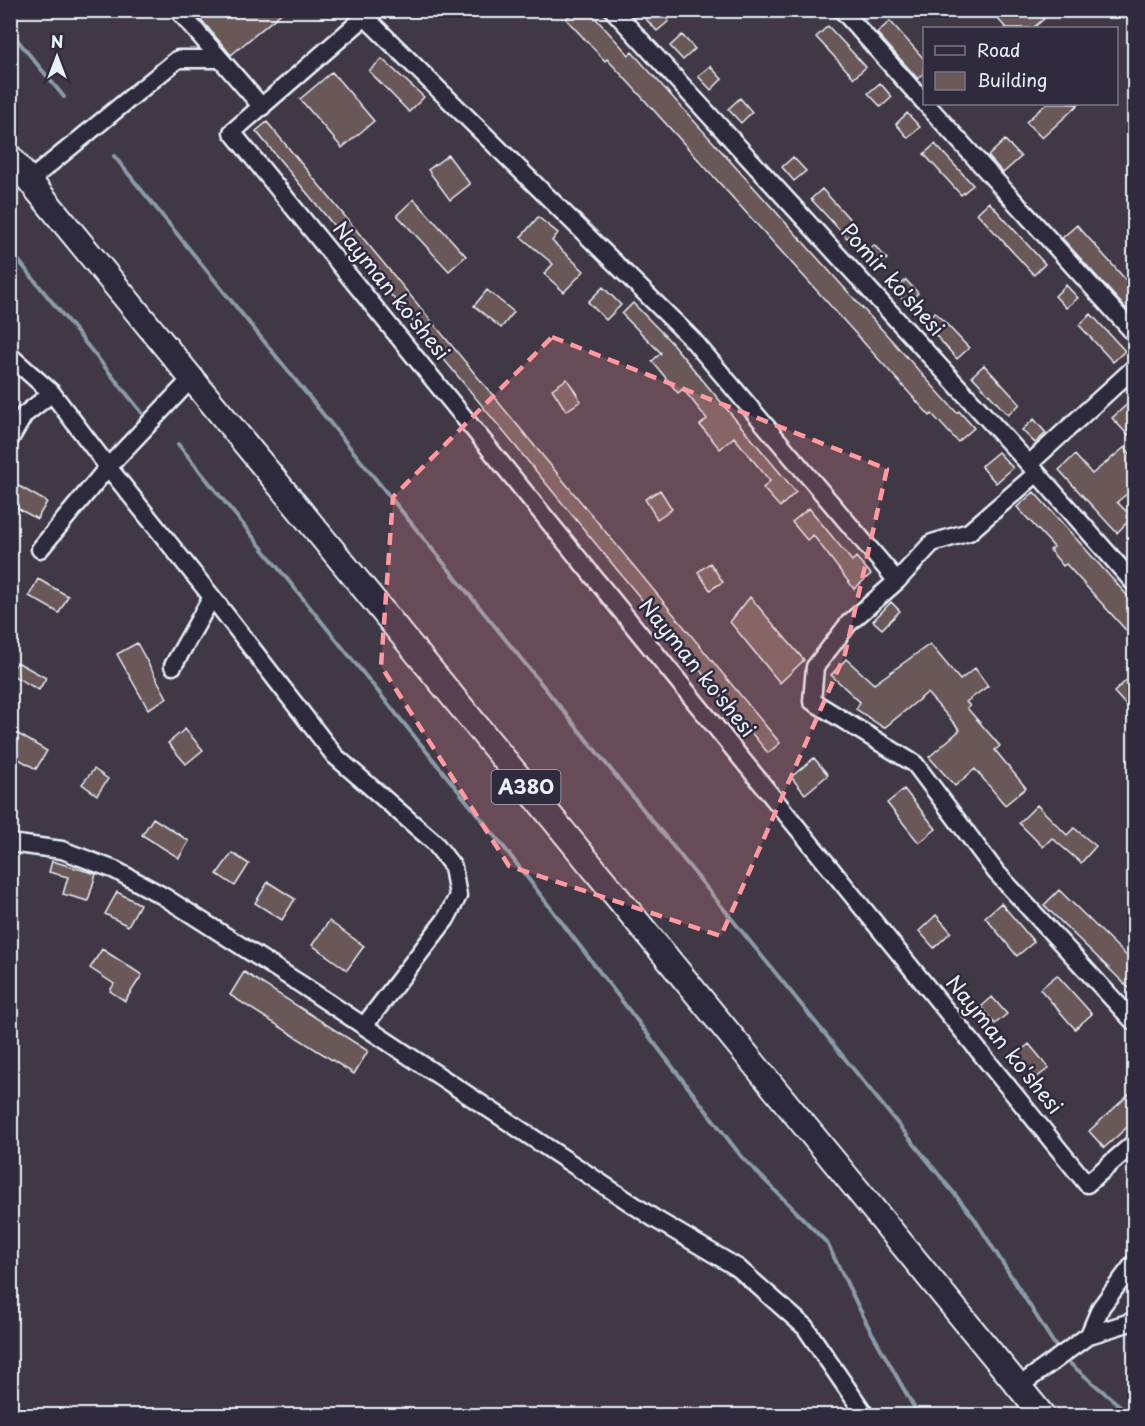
<svg xmlns="http://www.w3.org/2000/svg" width="1145" height="1426" viewBox="0 0 1145 1426" font-family="'Playpen Sans',sans-serif">
  <rect width="100%" height="100%" fill="#413845"/>
  <filter id="ink" filterUnits="userSpaceOnUse"><feTurbulence type="fractalNoise" baseFrequency=".0167" numOctaves="2"/><feDisplacementMap in="SourceGraphic" scale="12" xChannelSelector="R" yChannelSelector="G"/><feConvolveMatrix kernelMatrix="1 2 1 2 8 2 1 2 1" color-interpolation-filters="sRGB"/></filter>
  <g filter="url(#ink)">
    <g fill="none" stroke-linecap="round" stroke-linejoin="round">
      <path stroke="#8a9ca9" stroke-width="4" d="M10 31 64 97
        M114 156 974 1218 1058 1350
        M10 250 143 414
        M178 444 503 846 741 1156 827 1243 867 1324 919 1416
        M1067 1361 1132 1416"/>
    </g>
    <path fill="#6a5958" stroke="#e8f1f8" stroke-width="1.5" d="M193 10H285L231 55Z
      M575 10H588L629 55 632 52 957 413 959 411 974 428 958 442 932 414 930 416 630 84 607 59 605 61 566 19Z
      M652 10H659L669 21 657 31 644 17Z
      M1008 10H1036L1044 19 1033 28H1006L998 19Z
      M890 21 924 59V73L918 79 877 33Z
      M828 26 866 67 854 78 816 37Z
      M682 35 695 49 683 60 670 46Z
      M382 59 424 97 409 112 369 71Z
      M710 66 722 79 711 90 698 76Z
      M332 72 374 121 342 148 300 99Z
      M880 83 892 97 881 107 868 93Z
      M740 98 752 112 741 123 728 109Z
      M1046 104H1079L1042 138 1026 122Z
      M907 113 920 127 908 138 896 124Z
      M267 122 780 743 768 753 256 131Z
      M1005 140 1021 157 1003 173 988 156Z
      M935 144 973 185 961 195 924 154Z
      M448 155 470 184 450 200 428 170Z
      M793 157 806 171 794 181 782 167Z
      M822 189 858 228 847 238 811 199Z
      M414 199 466 256 449 271 397 215Z
      M989 202 1045 264 1034 275 977 213Z
      M538 217 558 233 552 241 584 271 564 292 544 274 553 264 521 237Z
      M1077 225 1134 289V308L1130 313 1062 238Z
      M874 245 887 259 875 269 862 256Z
      M906 280 918 293 907 304 894 290Z
      M1066 285 1078 298 1066 308 1055 296Z
      M603 287 621 305 606 320 588 302Z
      M487 290 514 312 501 328 474 306Z
      M633 303 670 341 796 492 780 507 763 488 770 481 734 437 720 449 700 425 707 419 683 389 678 393 652 361 661 353 622 314Z
      M935 312 969 348 957 359 924 322Z
      M1091 314 1125 351 1113 362 1079 325Z
      M984 365 1020 404 1008 415 972 376Z
      M567 379 581 401 566 411 552 389Z
      M1134 398V429L1128 435 1112 418Z
      M1034 419 1046 433 1035 443 1022 430Z
      M1125 447 1134 459V488L1117 502 1132 517 1117 533 1059 470 1075 455 1092 474Z
      M998 452 1013 468 996 483 981 466Z
      M17 485 47 502 37 519 10 504V496Z
      M660 490 672 509 657 519 645 499Z
      M1034 492 1134 603V639L1066 564 1063 566 1050 550 1054 547 1017 507Z
      M809 508 852 561 856 557 871 574 854 589 813 535 807 540 792 522Z
      M710 563 723 582 710 590 698 572Z
      M38 579 68 596 59 613 29 596Z
      M750 597 804 660 780 683 730 622Z
      M891 602 900 611 882 629 873 621Z
      M137 643 167 698 148 709 117 654Z
      M930 644 960 680 975 668 988 686 966 702 970 706 967 708 1000 746 995 750 1026 788 1005 805 975 769 955 786 929 757 960 730 927 693 884 728 856 709 860 702 831 675 846 659 874 684Z
      M17 662 46 678 39 690 10 674Z
      M1134 673V714L1114 692Z
      M10 729 47 751 36 769 10 754Z
      M185 729 203 750 186 764 168 743Z
      M814 758 828 775 805 794 791 777Z
      M94 769 108 779 97 795 82 784Z
      M904 789 936 829 919 843 887 803Z
      M1037 805 1067 835 1074 828 1096 846 1081 863 1052 838 1043 847 1019 823Z
      M153 818 189 841 179 858 142 835Z
      M232 853 249 864 235 886 217 874Z
      M52 861 96 874 88 901 63 894 68 877 49 872Z
      M268 882 295 899 282 920 255 903Z
      M1059 890 1134 963V993L1044 905Z
      M117 892 140 904 128 926 105 914Z
      M1001 903 1034 942 1017 956 985 917Z
      M936 915 951 932 934 948 919 931Z
      M329 921 364 946 347 970 312 945Z
      M102 949 142 975 125 1001 110 991 114 984 90 968Z
      M244 972 368 1051 354 1074 230 995Z
      M1057 975 1092 1014 1075 1029 1040 989Z
      M992 997 1007 1014 995 1024 981 1007Z
      M1029 1044 1049 1068 1036 1078 1016 1055Z
      M1134 1090V1121L1104 1148 1089 1131Z"/>
    <g fill="none" stroke-linecap="round" stroke-linejoin="round">
      <g stroke="#e8f1f8" stroke-width="21">
        <path id="minor" d="M178 10 262 107
          M373 10 232 132 1087 1184 1134 1143
          M613 10 1029 464 1134 583
          M842 10 924 102
          M365 17 692 339 897 581
          M926 104 1134 333
          M30 180 178 59H220
          M10 356 52 393 108 467 192 378
          M10 439 24 415 52 393
          M1029 464 1134 368
          M1037 473 969 532 932 543 897 581 849 623 815 667 812 701 915 764 996 872 1134 1022
          M40 549 108 467 212 597 335 756 434 842 453 867 458 896 446 919 364 1026
          M173 666 212 597
          M10 843 62 850 115 870 163 896 302 985 655 1219 738 1268 805 1327 866 1416
          M1089 1335 1101 1307 1134 1263
          M1018 1387 1089 1335 1134 1321"/>
      </g>
      <g stroke="#e8f1f8" stroke-width="28">
        <path id="highway" d="M10 157 1043 1416"/>
      </g>
      <use href="#minor" stroke="#2f2a3d" stroke-width="16"/>
      <use href="#highway" stroke="#2f2a3d" stroke-width="24"/>
    </g>
  </g>
  <path fill="#ff9aa2" fill-opacity="0.2" stroke="#ff9aa2" stroke-width="4.5" stroke-dasharray="12 8" stroke-linejoin="round" d="M552 337 887 469 845 654 721 936 509 866 381 666 393 497Z"/>
  <g text-anchor="middle" stroke-width="5" stroke-linejoin="round" paint-order="stroke">
    <rect fill="#2f2a3d" stroke="#b0b5c0" stroke-width="1.5" x="491.5" y="770" width="69" height="34" rx="4.5"/>
    <g font-size="20" font-weight="bold" fill="#e8f1f8">
      <text x="526" y="794">A380</text>
    </g>
    <g font-size="21" fill="#e8f1f8" stroke="#2f2a3d">
      <text transform="translate(892 280) rotate(48)" y="7">Pomir ko'shesi</text>
      <text transform="translate(391 291) rotate(51)" y="7">Nayman ko'shesi</text>
      <text transform="translate(697 668) rotate(51)" y="7">Nayman ko'shesi</text>
      <text transform="translate(1004 1045) rotate(51)" y="7">Nayman ko'shesi</text>
    </g>
  </g>
  <rect width="1145" height="1426" fill="none" stroke="#2f2a3d" stroke-width="36"/>
  <rect x="18" y="18" width="1109" height="1390" fill="none" stroke="#e8f1f8" stroke-width="2" filter="url(#ink)"/>
  <rect x="923" y="27" width="195" height="78" fill="#2f2a3d" stroke="#797a88" stroke-width="1.5"/>
  <rect x="935" y="46" width="30" height="9" fill="#2f2a3d" stroke="#797a88" stroke-width="1.5"/>
  <text x="977" y="57" font-size="18" fill="#e8f1f8">Road</text>
  <rect x="935" y="72" width="30" height="18" fill="#6a5958" stroke="#797a88" stroke-width="1.5"/>
  <text x="977" y="87" font-size="18" fill="#e8f1f8">Building</text>
  <g transform="translate(57 57)" stroke="#2f2a3d" stroke-width="4.5" paint-order="stroke">
  <path d="M0-4.5L10 22L0 15L-10 22Z" fill="#e8f1f8"/>
  <text y="-9" font-size="16" font-weight="bold" text-anchor="middle" fill="#e8f1f8">N</text>
  </g>
</svg>
